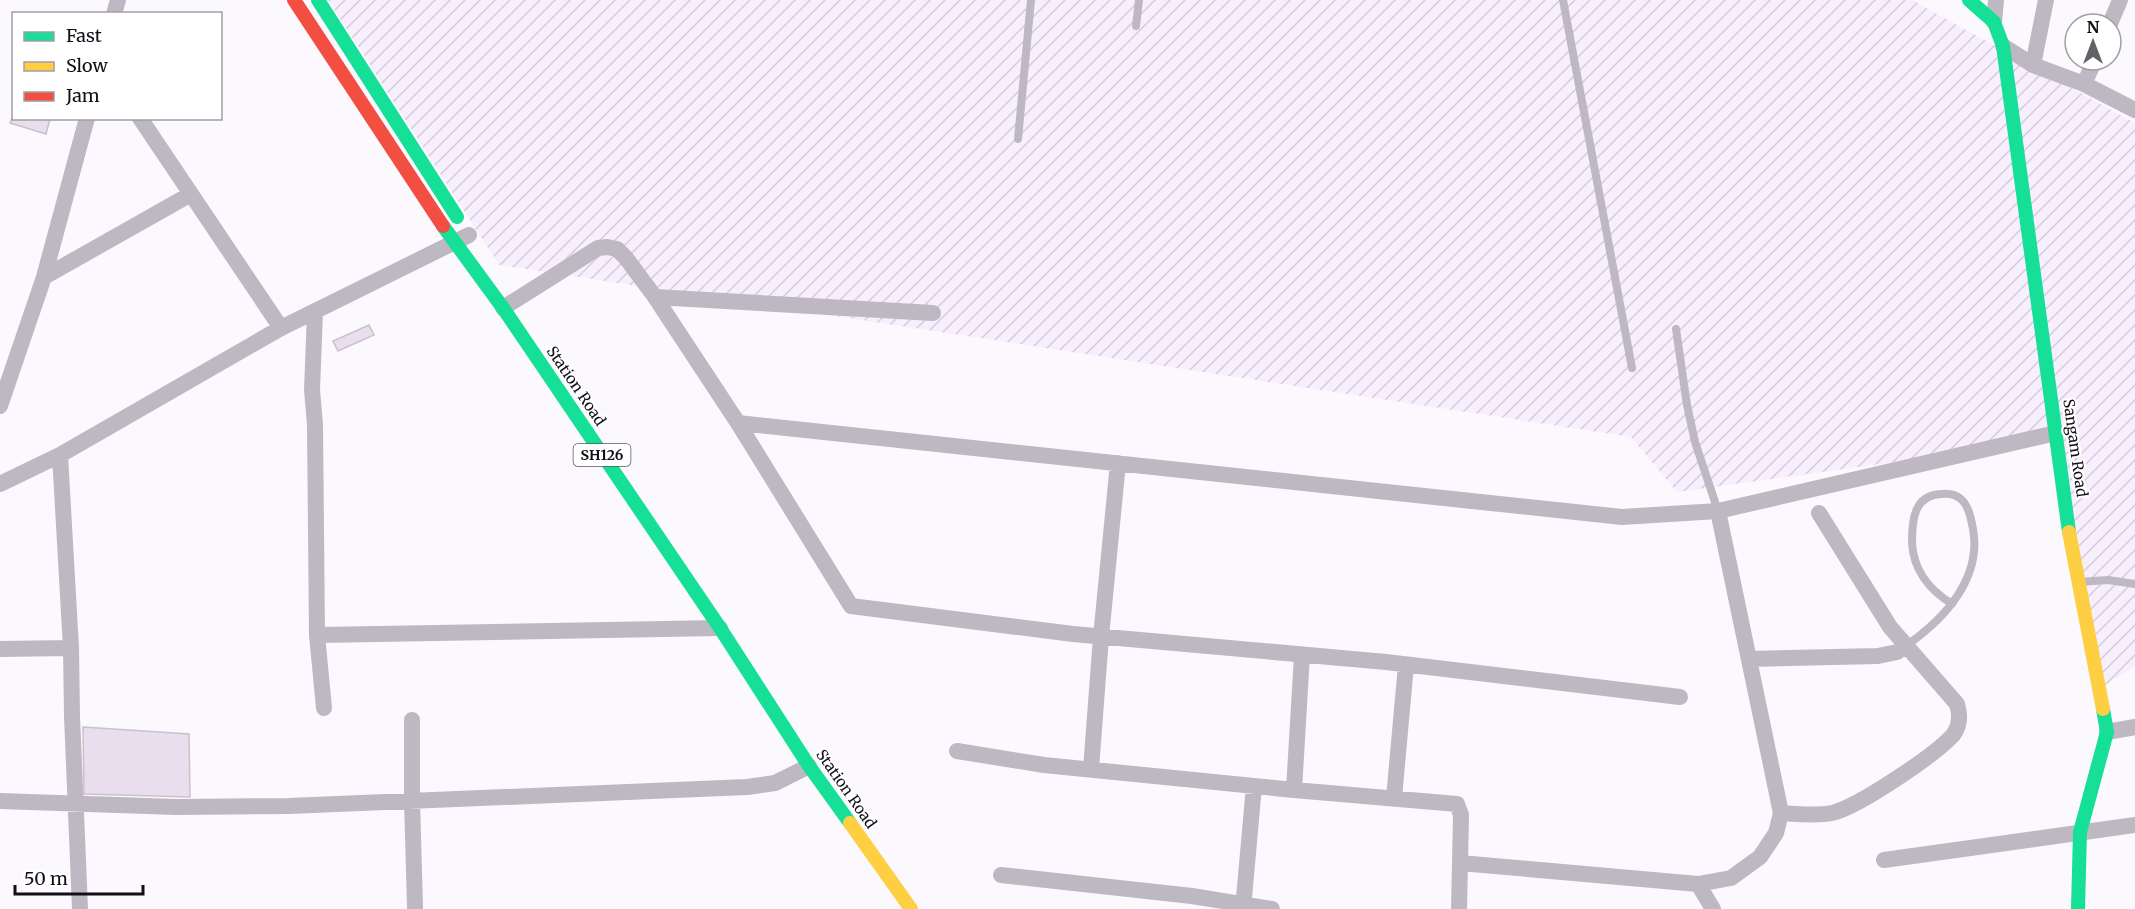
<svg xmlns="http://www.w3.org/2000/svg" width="2135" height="909" viewBox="0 0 2135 909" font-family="Merriweather,serif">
  <defs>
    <pattern id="industrial-furrows" width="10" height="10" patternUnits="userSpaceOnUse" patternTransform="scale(1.5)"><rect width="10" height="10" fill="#f8effe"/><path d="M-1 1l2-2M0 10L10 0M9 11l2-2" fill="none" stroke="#d4ccd9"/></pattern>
  </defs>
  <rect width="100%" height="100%" fill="#fbf9fd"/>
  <path fill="url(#industrial-furrows)" d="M328 0H1912L2135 123V667L2097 690 2053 440 1677 492 1631 437 499 265Z"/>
  <path fill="#e8deee" stroke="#c7c3ca" stroke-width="1.5" d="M14 113V118L50 119 46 134 10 123Z
    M369 325 374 335 338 351 333 341Z
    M83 727 189 734 190 797 84 794Z"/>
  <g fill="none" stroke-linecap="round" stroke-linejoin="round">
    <path stroke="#beb8c2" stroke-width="8" d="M1563 0 1632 368
      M1136 26 1139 0
      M1018 139 1031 0
      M1676 329 1687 405 1695 442 1718 511
      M2079 582 2108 580 2135 584
      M1907 645C1944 619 1982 579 1973 529 1971 519 1969 507 1962 500 1956 494 1949 493 1941 494 1914 495 1912 520 1912 542 1913 569 1929 590 1952 604"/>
    <path stroke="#beb8c2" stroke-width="16" d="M114 14 118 0
      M1994 22 1996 0
      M2110 24 2120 0
      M2003 46 2033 65 2084 84 2135 110
      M2033 65 2046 0
      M2084 84 2095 60
      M140 118 281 328
      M44 277 191 194
      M655 297 933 313
      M503 308 598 248 607 247 617 249 626 258 655 297 738 423 851 606 1073 634 1386 662 1680 697
      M315 312 312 390 315 425 317 635 324 708
      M0 406 44 277 87 118
      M738 423 1622 517 1718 511 2056 433
      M60 455 71 648 72 716 80 909
      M0 484 60 455 281 328 469 235
      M317 635 720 628
      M0 649 71 648
      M1749 659 1878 656 1897 652 1907 645
      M412 720V801L415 907
      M2107 732 2135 727
      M957 751 1044 765 1294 790 1457 804 1461 815 1460 863 1698 884 1713 909
      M1091 769 1101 637 1118 463
      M1294 790 1302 655
      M1394 798 1406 665
      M0 801 176 807 289 806 747 787 775 783 809 766
      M1781 813C1797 814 1816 816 1832 813 1858 807 1935 755 1953 735 1960 726 1960 714 1957 704L1890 627 1819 513
      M1884 860 2135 825
      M1001 875 1192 896 1272 909
      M1698 884 1731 878 1760 857 1776 833 1781 813 1718 511
      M1243 909 1254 786
      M1459 909 1460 863"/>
    <path stroke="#16e098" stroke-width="14" d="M318 0 457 217
      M1969 0 1994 22 2003 46 2069 532
      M443 226 503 308 720 628 809 766 850 823
      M2078 909 2080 832 2107 732 2103 709"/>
    <path stroke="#ffcf43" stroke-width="14" d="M2069 532 2103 709
      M850 823 911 909"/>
    <path stroke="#f24e42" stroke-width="14" d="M294 0 443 226"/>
  </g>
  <g text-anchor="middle" stroke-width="4.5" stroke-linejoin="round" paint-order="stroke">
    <rect fill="#fff" stroke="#5a565d" stroke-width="1.5" x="573.5" y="444" width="57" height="22" rx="4.5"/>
    <g font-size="14" font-weight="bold" fill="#130d17">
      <text x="602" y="460">SH126</text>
    </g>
    <g font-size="15" fill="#130d17" stroke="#fff">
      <text transform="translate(576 386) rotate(56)" y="5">Station Road</text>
      <text transform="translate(2075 448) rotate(82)" y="5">Sangam Road</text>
      <text transform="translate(846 789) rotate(55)" y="5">Station Road</text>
    </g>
  </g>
  <rect x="12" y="12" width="210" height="108" fill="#ffffff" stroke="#a19ea2" stroke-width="1.5"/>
  <rect x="24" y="32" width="30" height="9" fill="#16e098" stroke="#a19ea2" stroke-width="1.5"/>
  <text x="66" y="42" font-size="18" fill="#130d17">Fast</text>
  <rect x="24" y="62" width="30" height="9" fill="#ffcf43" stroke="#a19ea2" stroke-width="1.5"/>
  <text x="66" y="72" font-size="18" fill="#130d17">Slow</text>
  <rect x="24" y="92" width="30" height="9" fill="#f24e42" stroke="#a19ea2" stroke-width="1.5"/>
  <text x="66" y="102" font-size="18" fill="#130d17">Jam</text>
  <g transform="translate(2093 42)"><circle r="28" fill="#ffffff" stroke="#a19ea2" stroke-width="1.5"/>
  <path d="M0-4.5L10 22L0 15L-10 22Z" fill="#646068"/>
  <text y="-9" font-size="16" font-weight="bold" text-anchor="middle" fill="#130d17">N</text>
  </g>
  <path d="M15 885v9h128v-9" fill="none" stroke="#130d17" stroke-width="3"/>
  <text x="24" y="885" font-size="18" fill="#130d17" stroke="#ffffff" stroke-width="4.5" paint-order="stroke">50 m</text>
</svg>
